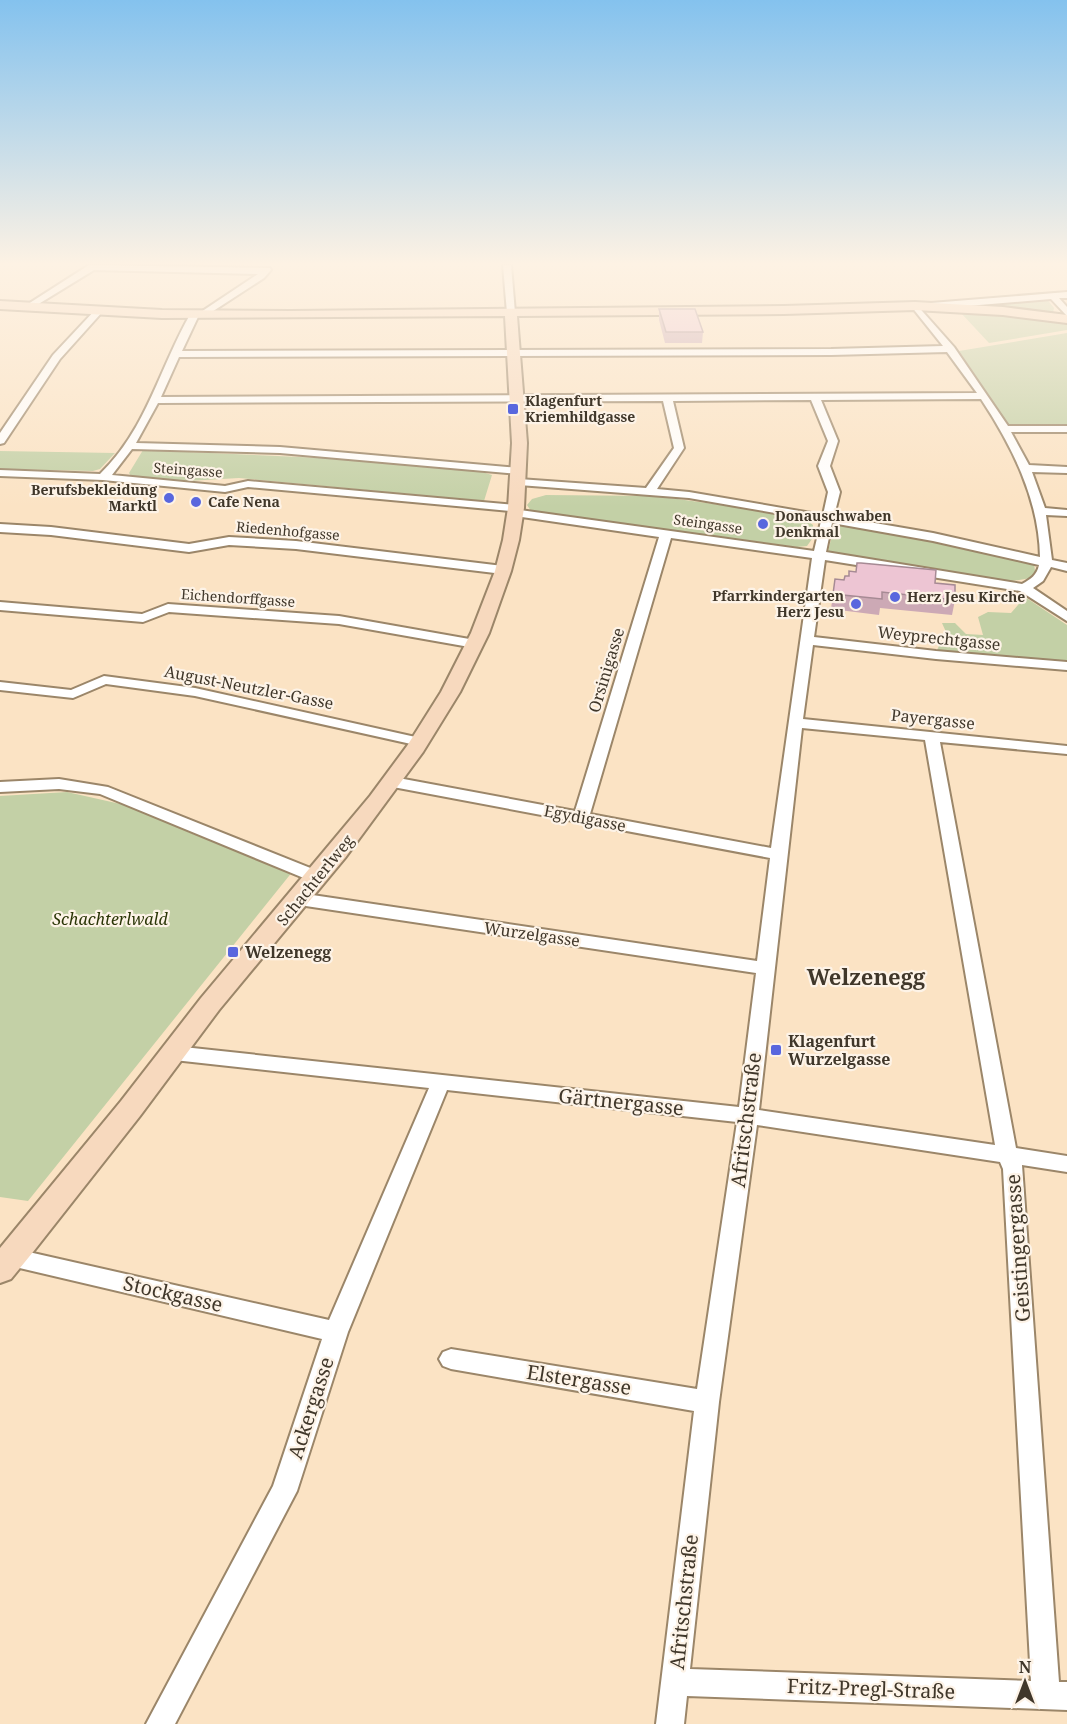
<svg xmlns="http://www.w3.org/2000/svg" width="1067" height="1724" viewBox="0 0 1067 1724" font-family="'Noto Serif',serif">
  <rect width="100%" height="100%" fill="#fbe3c4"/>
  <path fill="#c3d0a6" d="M1046 298 1054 308 1053 313 958 304Z
    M961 313 1040 319 1067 324V330L989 343Z
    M1067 333V427L1009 426 959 351Z
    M143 450 346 459 482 472 492 475 484 501 239 478 188 481 131 476 129 473Z
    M0 451 115 453 100 469 93 471 0 469Z
    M546 495 656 496 735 507 807 520 813 525 812 539 807 546 797 547 531 511 527 505 532 499Z
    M835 522 910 536 1034 563 1035 571 1031 578 1006 582 828 552Z
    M1025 597 1067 625V662L936 652 946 632 942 623H955L966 634 983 635 978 617 988 612 1011 613Z
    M67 792 125 805 193 834 293 871 28 1201 0 1197V796Z"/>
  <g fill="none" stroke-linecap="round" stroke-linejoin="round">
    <g stroke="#9b8669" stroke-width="4">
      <path id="street" d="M89 265 270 268 271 270 264 278 204 317H198L182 351 831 349 943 346 911 306 915 303 954 347 1008 426H1067V432H1011L1029 465 1067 467V473L1032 472 1045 508 1067 510V516L1046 515 1052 560 1067 563V571L1051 567 1043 581 1033 588 1067 611V621L1020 591 825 560 814 637 936 651 1067 662V670L936 659 813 645 803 719 1067 746V754L940 742 1016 1148 1067 1156V1172L1022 1165 1059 1682H1067V1710L687 1696 684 1724H656L694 1411 451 1369 443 1366 439 1359 443 1352 451 1349 697 1389 737 1122 447 1090 348 1332 297 1491 175 1724H146L273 1486 322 1339 11 1266 3 1264 0 1257 3 1250 11 1248 329 1320 429 1088 174 1060 167 1058 164 1053 167 1048 174 1046 739 1107 756 973 299 905 293 903 290 899 293 895 299 893 757 961 770 858 393 787 385 782 393 777 575 811 659 537 515 516 511 515V511L248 487 225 492 103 480 0 476V470L100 474C147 429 160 366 191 313L198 314 258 274 94 270 32 308 25 306ZM947 352 977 393 161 397 179 357 831 355ZM981 399C1012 446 1039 499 1040 557L933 533 834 516 840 492 830 466 838 441 821 400ZM811 400 828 441 818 466 828 492 823 515 689 492 657 489 684 448 673 401ZM663 401 674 448 646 488 519 479 513 482 519 485 689 498 821 521 814 551 520 510V506L516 505 248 481 225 486 112 475 132 449 280 453 519 474 525 471 519 468 280 447 136 443 158 403ZM832 523 933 541 1039 565C1037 575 1031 579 1022 584L826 552ZM671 538 812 558 771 848 590 814ZM802 728 925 740 995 1145 759 1110ZM757 1125 1000 1162 1003 1169 1031 1681 690 1669 719 1402Z
        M503 265H511L515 313 511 316 507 313Z
        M1067 292V298H1059L1067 307V316L1051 299 931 309 927 306 931 303Z
        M97 308 104 310 60 359 4 443 0 444V433L53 355Z
        M0 524 51 527 189 544 229 537 296 541 503 566 509 570 503 574 296 549 229 545 189 552 51 535 0 532Z
        M0 602 142 614 168 604 339 616 475 640 482 644 475 648 339 624 169 612 143 622 0 610Z
        M104 676 195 688 420 738 427 742 420 746 195 696 106 684 73 698 0 690V682L71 690Z
        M59 779 108 787 323 873 325 877 323 881H311L100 794 59 789 0 792V782Z"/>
    </g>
    <g stroke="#9b8669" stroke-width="4">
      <path id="secondary" d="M0 301 162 310 290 311 784 306 915 302 1003 307 1067 315V323L1003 315 915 310 784 314 517 316 527 443 524 508 519 540 511 571 489 633 460 692 423 752 345 858 219 1010 140 1116 33 1252 11 1279 0 1283V1248L121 1101 201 998 370 796 407 746 441 692 471 633 495 571 503 540 508 508 512 443 505 316 162 318 0 309Z"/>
    </g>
    <use href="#street" fill="#fff" fill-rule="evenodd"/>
    <use href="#secondary" fill="#f7d9be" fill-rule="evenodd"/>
  </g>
  <path fill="#cca9b5" d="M659 309 703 332 702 343H665L659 320Z
    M835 579 935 583 955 600 952 615 880 608 879 615 831 609Z"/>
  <path fill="#edc5d3" stroke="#a68a94" stroke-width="1.5" d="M659 309H695L703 332H666Z
    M857 563H861L936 570 935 583 955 585V600L882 592V599L833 594 835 579 844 580 845 576H849V571L856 572Z"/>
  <linearGradient id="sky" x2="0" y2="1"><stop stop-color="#84c2ee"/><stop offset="0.52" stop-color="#fdf2e4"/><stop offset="1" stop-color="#fdf2e4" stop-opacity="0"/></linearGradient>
  <rect width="1067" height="507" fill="url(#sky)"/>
  <g fill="#5967de" stroke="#fdf3e7" stroke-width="2">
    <rect x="507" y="403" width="12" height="12" rx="3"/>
    <circle cx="169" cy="498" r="6"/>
    <circle cx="196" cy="502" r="6"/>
    <circle cx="763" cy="524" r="6"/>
    <circle cx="895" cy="597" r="6"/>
    <circle cx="856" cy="604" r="6"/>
    <rect x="227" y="946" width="12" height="12" rx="3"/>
    <rect x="770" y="1044" width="12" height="12" rx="3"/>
  </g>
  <g text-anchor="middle" stroke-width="4.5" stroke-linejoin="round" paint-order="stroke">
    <g font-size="14" font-weight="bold" fill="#40372a" stroke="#fdf3e7" text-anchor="start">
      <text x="525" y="406">Klagenfurt<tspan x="525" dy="16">Kriemhildgasse</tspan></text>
      <text x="157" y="495" text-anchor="end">Berufsbekleidung<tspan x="157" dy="16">Marktl</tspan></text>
      <text x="208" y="507">Cafe Nena</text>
      <text x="775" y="521">Donauschwaben<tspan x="775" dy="16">Denkmal</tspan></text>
      <text x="844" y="601" text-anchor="end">Pfarrkindergarten<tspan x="844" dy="16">Herz Jesu</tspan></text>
      <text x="907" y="602">Herz Jesu Kirche</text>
    </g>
    <g font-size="14" fill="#40372a" stroke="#fdf3e7">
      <text transform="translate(188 470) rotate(4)" y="5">Steingasse</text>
      <text transform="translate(708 524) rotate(8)" y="5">Steingasse</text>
      <text transform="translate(288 531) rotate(5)" y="5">Riedenhofgasse</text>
      <text transform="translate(238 598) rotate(4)" y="5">Eichendorffgasse</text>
    </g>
    <g font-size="16" fill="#40372a" stroke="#fdf3e7">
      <text transform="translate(939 638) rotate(6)" y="6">Weyprechtgasse</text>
      <text transform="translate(606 670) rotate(-73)" y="6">Orsinigasse</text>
      <text transform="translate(249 687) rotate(11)" y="6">August-Neutzler-Gasse</text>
      <text transform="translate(933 719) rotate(6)" y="6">Payergasse</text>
      <text transform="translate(585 818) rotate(11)" y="6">Egydigasse</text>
      <text transform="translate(315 880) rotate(-51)" y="6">Schachterlweg</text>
      <text transform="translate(532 934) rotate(8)" y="6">Wurzelgasse</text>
    </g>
    <g font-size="16" font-style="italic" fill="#2a3506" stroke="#fdf3e7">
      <text x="110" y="925">Schachterlwald</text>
    </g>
    <g font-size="16" font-weight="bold" fill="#40372a" stroke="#fdf3e7" text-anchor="start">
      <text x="245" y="958">Welzenegg</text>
      <text x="788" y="1047">Klagenfurt<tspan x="788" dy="18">Wurzelgasse</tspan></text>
    </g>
    <g font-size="20" fill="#40372a" stroke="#fdf3e7">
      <text transform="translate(621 1102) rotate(6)" y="7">Gärtnergasse</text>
      <text transform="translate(746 1120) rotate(-83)" y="7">Afritschstraße</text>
      <text transform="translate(1018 1248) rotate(-94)" y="7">Geistingergasse</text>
      <text transform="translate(173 1294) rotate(13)" y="7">Stockgasse</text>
      <text transform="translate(579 1380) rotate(9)" y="7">Elstergasse</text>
      <text transform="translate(311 1408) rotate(-72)" y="7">Ackergasse</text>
      <text transform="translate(684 1602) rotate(-84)" y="7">Afritschstraße</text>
      <text transform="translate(871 1689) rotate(2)" y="7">Fritz-Pregl-Straße</text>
    </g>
    <g font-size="22" font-weight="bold" fill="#40372a" stroke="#fdf3e7">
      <text x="866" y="985">Welzenegg</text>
    </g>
  </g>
  <g transform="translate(1025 1682)" stroke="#fdf3e7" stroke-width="4.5" paint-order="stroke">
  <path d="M0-4.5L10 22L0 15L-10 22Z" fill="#40372a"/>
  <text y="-9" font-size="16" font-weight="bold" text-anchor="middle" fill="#40372a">N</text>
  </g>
</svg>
